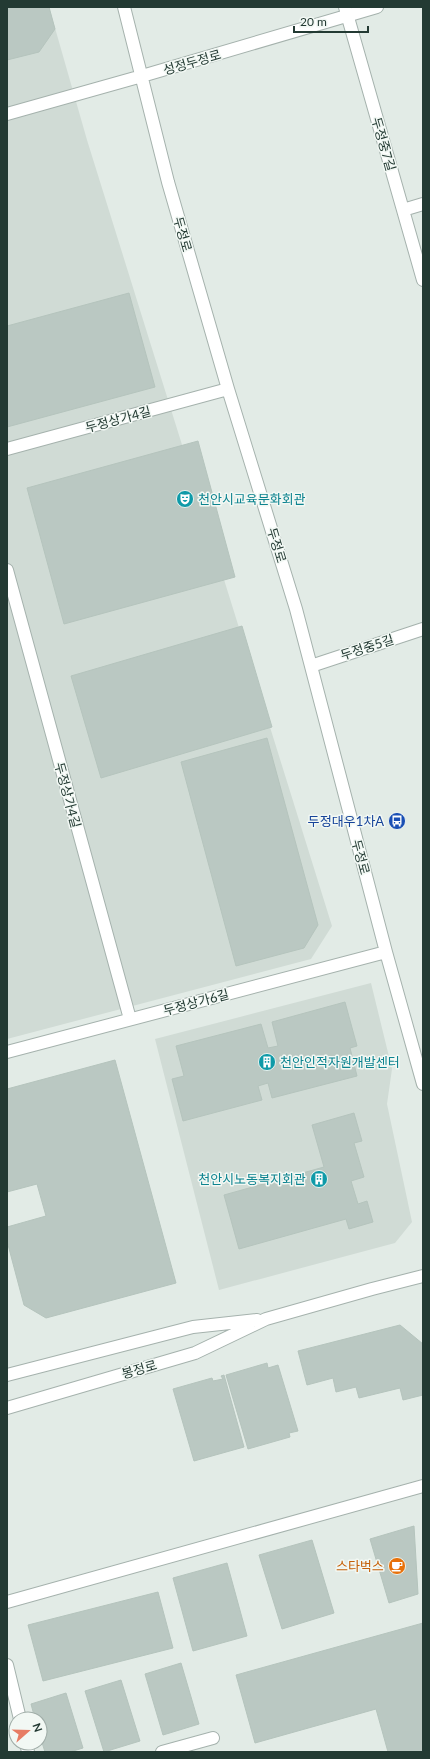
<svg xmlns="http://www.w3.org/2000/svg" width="430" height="1759" viewBox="0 0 430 1759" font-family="Lato,'Noto Sans KR',sans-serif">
  <rect width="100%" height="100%" fill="#e2ebe6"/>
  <path fill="#d0dbd5" d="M7 7H49L87 140 332 926 311 959 7 1039Z
    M371 983 392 1069 387 1104 412 1222 395 1243 219 1290 155 1039Z"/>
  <path fill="#bac8c2" stroke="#b5c4bd" d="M7 7H49L55 29 39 52 7 60Z
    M129 293 155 387 7 427V326Z
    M198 441 235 577 64 624 27 488Z
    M242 626 272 727 101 778 71 676Z
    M267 738 318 925 304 948 236 966 181 762Z
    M345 1002 357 1046 350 1048 357 1076 272 1098 268 1083 258 1086 262 1100 183 1121 172 1079 184 1076 176 1046 261 1024 268 1048 278 1046 272 1022Z
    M115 1060 176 1283 46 1318 24 1305 7 1241V1227L46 1216 37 1184 7 1192V1089Z
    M354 1113 362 1141 354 1143 364 1177 351 1181 358 1204 367 1201 373 1222 349 1229 346 1219 239 1249 224 1195 324 1167 312 1125Z
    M400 1325 423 1344V1395L403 1400 400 1388 359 1398 356 1387 336 1392 333 1378 307 1385 298 1351Z
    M267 1363 268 1368 278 1365 298 1431 289 1433 290 1437 248 1449 226 1375Z
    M224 1375 244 1447 194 1461 173 1389 212 1378 213 1381 223 1379 221 1376Z
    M414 1526 418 1594 389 1603 370 1539Z
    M312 1540 334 1613 282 1629 259 1555Z
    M227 1563 247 1636 193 1651 173 1578Z
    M158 1592 173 1648 43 1681 28 1625Z
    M423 1623V1752H388L376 1709 255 1743 236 1675Z
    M181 1663 199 1724 163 1735 145 1674Z
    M121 1680 140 1741 104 1752 85 1691Z
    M66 1693 83 1748 70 1752H45L40 1736V1719H35L31 1704Z"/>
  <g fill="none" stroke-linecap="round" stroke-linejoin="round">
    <g stroke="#a5b2ad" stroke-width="14">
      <path id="minor" d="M124 7 168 182 228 389 296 609 386 952 423 1084
        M345 7 423 280
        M7 114 142 76 377 7
        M403 210 423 204
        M7 449 228 389
        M7 570 130 1019
        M311 666 423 629
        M7 1052 386 952
        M7 1375 193 1327 257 1320
        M7 1408 195 1353 266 1319 372 1289 423 1276
        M7 1602 423 1486
        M7 1665 20 1719
        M26 1743 28 1752
        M162 1752 213 1738"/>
    </g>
    <use href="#minor" stroke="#fff" stroke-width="12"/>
  </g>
  <defs>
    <g id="theatre-disc" transform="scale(0.9)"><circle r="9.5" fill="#0f9aa8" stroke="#f2f8f4"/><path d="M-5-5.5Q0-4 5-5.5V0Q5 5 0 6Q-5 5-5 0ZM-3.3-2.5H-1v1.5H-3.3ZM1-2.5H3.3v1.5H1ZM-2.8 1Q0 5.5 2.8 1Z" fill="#fff"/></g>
    <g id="bus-disc" transform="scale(0.9)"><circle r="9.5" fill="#1a4fb4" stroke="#f2f8f4"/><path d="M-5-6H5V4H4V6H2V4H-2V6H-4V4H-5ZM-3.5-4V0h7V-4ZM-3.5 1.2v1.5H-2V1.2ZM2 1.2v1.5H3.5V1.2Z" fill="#fff"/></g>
    <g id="building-disc" transform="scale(0.9)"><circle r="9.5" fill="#0f9aa8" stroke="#f2f8f4"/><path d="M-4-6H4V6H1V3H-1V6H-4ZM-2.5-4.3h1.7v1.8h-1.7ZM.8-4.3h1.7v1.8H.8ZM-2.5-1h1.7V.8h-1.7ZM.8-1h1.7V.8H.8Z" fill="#fff"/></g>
    <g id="cafe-disc" transform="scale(0.9)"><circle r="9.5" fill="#e8710a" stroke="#f2f8f4"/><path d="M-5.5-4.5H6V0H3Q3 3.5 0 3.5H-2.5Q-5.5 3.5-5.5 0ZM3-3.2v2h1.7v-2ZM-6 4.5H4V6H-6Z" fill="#fff"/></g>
  </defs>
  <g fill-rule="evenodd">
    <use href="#theatre-disc" x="185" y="499"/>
    <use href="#bus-disc" x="397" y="821"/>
    <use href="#building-disc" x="267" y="1062"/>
    <use href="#building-disc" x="319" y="1179"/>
    <use href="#cafe-disc" x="397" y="1566"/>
  </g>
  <g text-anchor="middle" stroke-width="3" stroke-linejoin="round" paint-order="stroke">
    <g font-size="13" fill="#233a33" stroke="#f2f8f4">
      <text transform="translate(192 62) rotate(-16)" y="5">성정두정로</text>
      <text transform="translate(384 144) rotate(74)" y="5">두정중7길</text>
      <text transform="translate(183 234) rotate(74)" y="5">두정로</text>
      <text transform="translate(118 419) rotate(-15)" y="5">두정상가4길</text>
      <text transform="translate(277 545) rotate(73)" y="5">두정로</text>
      <text transform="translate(367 647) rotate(-18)" y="5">두정중5길</text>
      <text transform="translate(68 795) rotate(75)" y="5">두정상가4길</text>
      <text transform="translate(361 857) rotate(75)" y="5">두정로</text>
      <text transform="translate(196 1002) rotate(-15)" y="5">두정상가6길</text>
      <text transform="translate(139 1369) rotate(-16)" y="5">봉정로</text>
    </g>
    <g font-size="13" fill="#0d838f" stroke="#f2f8f4" text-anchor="start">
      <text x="198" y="504">천안시교육문화회관</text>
      <text x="280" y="1067">천안인적자원개발센터</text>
      <text x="306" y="1184" text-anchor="end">천안시노동복지회관</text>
    </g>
    <g font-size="13" fill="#164399" stroke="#f2f8f4" text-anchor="end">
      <text x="384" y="826">두정대우1차A</text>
    </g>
    <g font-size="13" fill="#c56008" stroke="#f2f8f4" text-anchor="end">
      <text x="384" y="1571">스타벅스</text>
    </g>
  </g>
  <rect width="430" height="1759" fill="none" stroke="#233a33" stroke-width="16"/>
  <g transform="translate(28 1731) rotate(70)"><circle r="19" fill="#f2f8f4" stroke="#9faca7"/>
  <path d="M0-3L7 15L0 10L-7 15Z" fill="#e77c64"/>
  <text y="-6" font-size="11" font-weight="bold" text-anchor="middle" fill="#233a33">N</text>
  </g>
  <path d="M294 26v6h74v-6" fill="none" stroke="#233a33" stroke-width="2"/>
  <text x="300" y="26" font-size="12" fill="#233a33" stroke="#f2f8f4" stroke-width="3" paint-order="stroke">20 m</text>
</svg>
